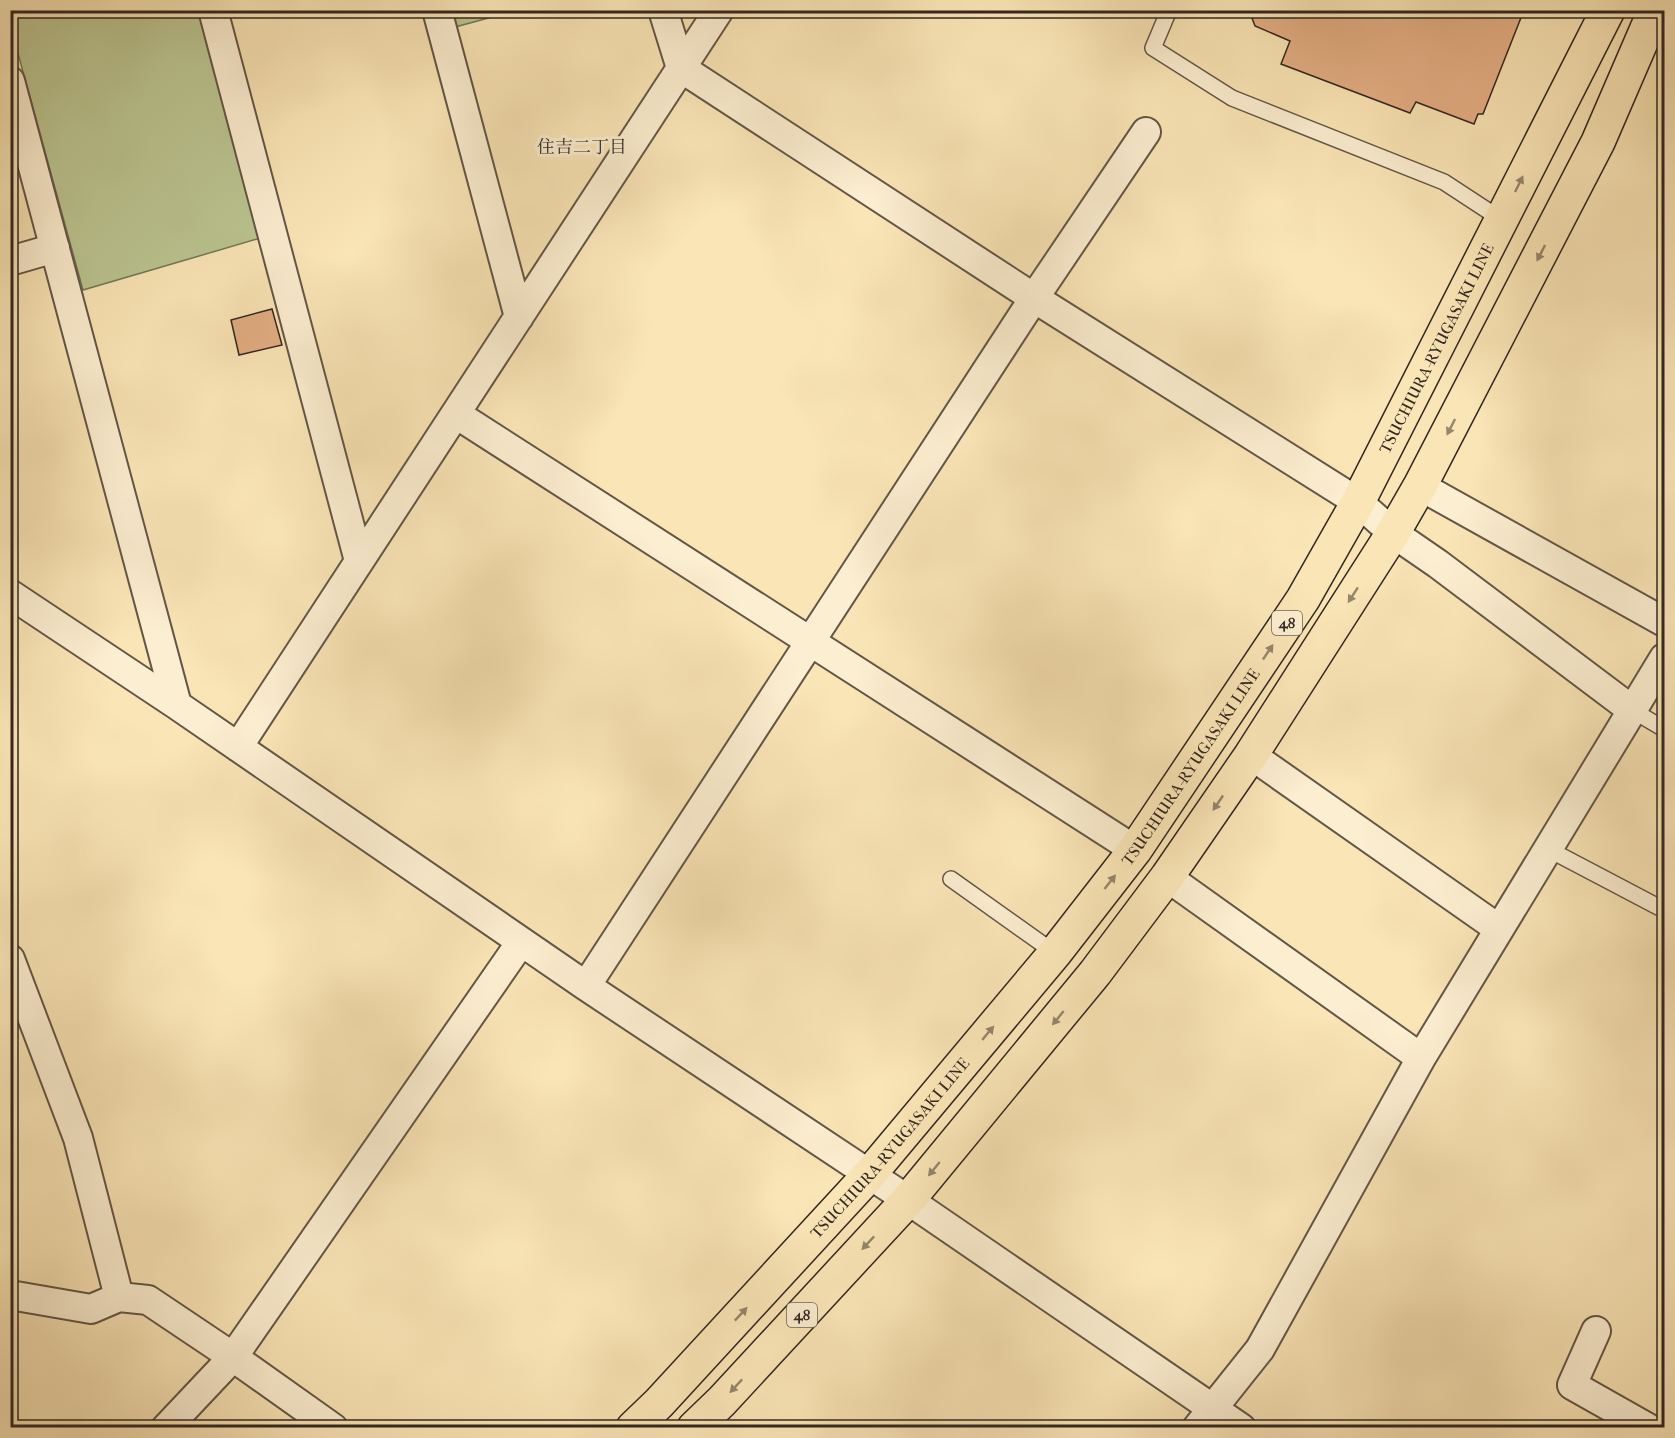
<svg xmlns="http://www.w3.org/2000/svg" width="1675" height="1438" viewBox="0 0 1675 1438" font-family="'IM FELL French Canon','Noto Serif JP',serif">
  <rect width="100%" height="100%" fill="#fae5b6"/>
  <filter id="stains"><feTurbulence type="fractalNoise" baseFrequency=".00333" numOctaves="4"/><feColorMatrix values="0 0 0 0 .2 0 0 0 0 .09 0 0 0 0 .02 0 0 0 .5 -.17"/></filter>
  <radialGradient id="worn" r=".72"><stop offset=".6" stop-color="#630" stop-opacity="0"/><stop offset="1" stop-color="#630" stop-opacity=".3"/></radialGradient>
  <path fill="#bbc591" stroke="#767659" stroke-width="1.5" d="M450 10 515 11 455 27Z
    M10 11H205L264 237 83 290 11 28Z"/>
  <path fill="#e3ae84" stroke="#322721" stroke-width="1.5" d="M1249 10H1524L1483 114H1478L1474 124 1416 102 1410 113 1281 64 1290 41 1255 26Z
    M272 309 282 345 239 355 231 320Z"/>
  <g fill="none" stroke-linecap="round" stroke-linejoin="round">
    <g stroke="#645646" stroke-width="18">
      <path id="service" d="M1169 10 1153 48 1232 98 1444 182 1502 220
        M1632 710 1664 729
        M1548 849 1664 910
        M951 879 1055 953"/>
    </g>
    <g stroke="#645646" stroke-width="32">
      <path id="minor" d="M213 10 359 561
        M437 10 519 317
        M663 10 681 68 1034 298 1358 502 1393 533 1438 564 1632 710
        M10 81 177 705
        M10 261 55 248
        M456 414 1135 850
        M1420 486 1664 622
        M10 594 177 705 586 986 908 1200 1241 1428
        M238 747 719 10
        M1251 755 1499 929
        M1167 877 1421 1058
        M10 959 78 1138 119 1297
        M586 986 1034 298 1146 132
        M10 1295 91 1309 119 1297 148 1300 233 1357 333 1428
        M1596 1331 1572 1385 1648 1428
        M166 1428 233 1357 521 942
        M1197 1428 1260 1349 1421 1058 1664 658"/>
    </g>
    <g stroke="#322721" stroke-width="36">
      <g id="primary">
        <path id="s1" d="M633 1428 659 1403 869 1175 1055 953 1135 850 1303 599 1358 502 1608 10"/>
        <path d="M694 1428 722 1401 908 1200 1095 973 1167 877 1251 755 1393 533 1420 486 1598 142 1655 10"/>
      </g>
    </g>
    <use href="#service" stroke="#fceed0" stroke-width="15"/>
    <use href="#minor" stroke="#fceed0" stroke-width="28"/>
    <use href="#primary" stroke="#fae5b6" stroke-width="33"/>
  </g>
  <defs><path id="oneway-solid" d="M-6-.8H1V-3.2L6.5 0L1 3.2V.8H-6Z" transform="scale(1.5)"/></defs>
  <g fill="#96866c">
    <use href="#oneway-solid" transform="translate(1519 184) rotate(-64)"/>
    <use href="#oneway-solid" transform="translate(1541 253) rotate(117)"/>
    <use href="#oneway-solid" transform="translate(1451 427) rotate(117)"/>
    <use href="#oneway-solid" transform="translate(1353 595) rotate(123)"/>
    <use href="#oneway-solid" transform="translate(1268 652) rotate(-56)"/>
    <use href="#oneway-solid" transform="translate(1218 803) rotate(124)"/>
    <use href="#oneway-solid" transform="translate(1110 882) rotate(-52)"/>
    <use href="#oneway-solid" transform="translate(1058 1018) rotate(129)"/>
    <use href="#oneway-solid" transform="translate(988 1033) rotate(-50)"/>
    <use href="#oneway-solid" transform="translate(934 1169) rotate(129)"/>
    <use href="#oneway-solid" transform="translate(868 1243) rotate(133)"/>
    <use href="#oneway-solid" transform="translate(741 1314) rotate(-47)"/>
    <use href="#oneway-solid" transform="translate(736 1386) rotate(133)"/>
  </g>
  <g text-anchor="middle" stroke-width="6" stroke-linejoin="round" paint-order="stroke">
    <g fill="#fceed0" stroke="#6f6356" stroke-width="1.5">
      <rect x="1272" y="611" width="30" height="24" rx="4.5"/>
      <rect x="787" y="1303" width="30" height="24" rx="4.5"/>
    </g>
    <g font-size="15" font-weight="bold" fill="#322721">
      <text x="1287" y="628">48</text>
      <text x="802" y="1320">48</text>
    </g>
    <g font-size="16" fill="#322721" stroke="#fceed0">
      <text dy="6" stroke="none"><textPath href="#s1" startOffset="1352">TSUCHIURA-RYUGASAKI LINE</textPath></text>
      <text dy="6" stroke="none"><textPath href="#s1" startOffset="866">TSUCHIURA-RYUGASAKI LINE</textPath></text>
      <text dy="6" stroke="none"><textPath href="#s1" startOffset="380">TSUCHIURA-RYUGASAKI LINE</textPath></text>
    </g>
    <g font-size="18" fill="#322721" stroke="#fceed0">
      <text x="582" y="153">住吉二丁目</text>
    </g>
  </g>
  <rect width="1675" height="1438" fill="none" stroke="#fae5b6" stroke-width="36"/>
  <rect x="12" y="12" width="1651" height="1414" fill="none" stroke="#322721" stroke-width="3"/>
  <rect x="18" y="18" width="1639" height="1402" fill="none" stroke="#322721" stroke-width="1.5"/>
  <rect width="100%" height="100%" filter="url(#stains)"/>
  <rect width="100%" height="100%" fill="url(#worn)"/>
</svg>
